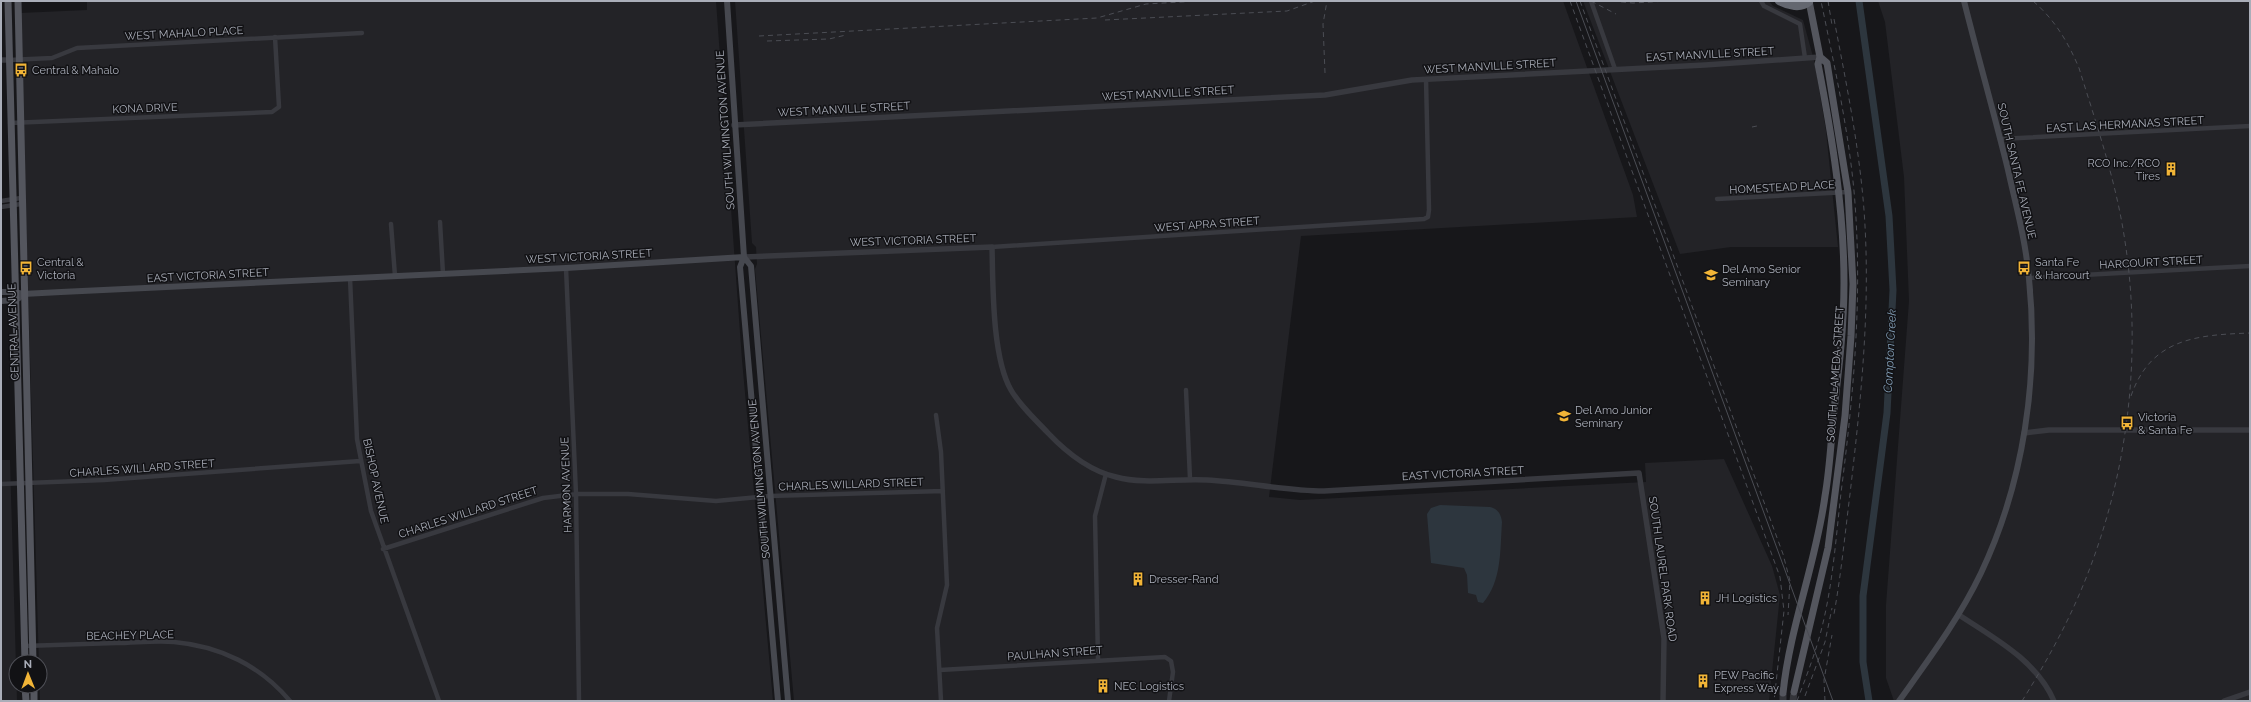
<svg xmlns="http://www.w3.org/2000/svg" width="2251" height="702" viewBox="0 0 2251 702" font-family="Raleway,sans-serif">
  <rect width="100%" height="100%" fill="#17171a"/>
  <path fill="#232327" d="M87 1H716L742 360 773 701H40L20 13 87 10Z
    M735 1H1563L1633 195 1637 217 1301 236 1269 497 1300 500 1646 482 1645 463 1724 459 1772 566 1780 595 1769 701H794L755 269 757 264 756 247 752 243Z
    M1583 1H1769L1773 6 1803 20 1815 64 1826 131 1838 247H1731L1680 254Z
    M1878 1H2250V701H1894L1886 678V605L1909 301 1904 177 1885 22Z
    M1 460H10L17 701H1Z"/>
  <path fill="#2d363e" d="M1440 505 1490 507C1498 509 1501 514 1502 522 1500 550 1502 581 1483 603L1478 602 1476 595 1468 593 1467 575 1464 568 1431 563 1427 514 1431 508Z"/>
  <g fill="none" stroke-linecap="round" stroke-linejoin="round">
    <path stroke="#2d363e" stroke-width="7" d="M1859 1 1889 216 1893 290 1887 413 1863 596V662L1869 701"/>
    <path stroke="#34353a" stroke-width="7" stroke-dasharray="7 3.5" stroke-linecap="butt" d="M1783 701V693
      M1793 701 1794 692"/>
    <path stroke="#38393f" stroke-width="4.5" d="M1591 1 1615 69
      M1761 1 1764 6 1800 24 1805 58
      M9 60 52 58 77 48 362 33
      M10 123 272 112 279 107 275 37
      M2000 139 2250 126
      M1717 199 1848 192
      M1 201 21 198
      M1 207 21 204
      M440 222 443 274
      M391 224 395 276
      M992 247 1424 219 1428 217 1429 210 1426 79
      M566 268 576 494 579 701
      M350 278 357 439 371 511 439 701
      M2029 278 2250 266
      M1186 390 1190 479
      M936 415 941 452 947 585 937 628 941 701
      M1 484 104 480 360 461
      M383 549 543 498 576 494H628L716 501 770 496 943 491
      M24 646C55 645 85 644 116 643 135 643 155 640 174 642 220 646 261 666 290 701
      M1098 659 1095 516 1106 474
      M940 670 1165 657 1171 661 1173 672 1169 701"/>
    <path stroke="#38393f" stroke-width="5.5" d="M1 60H9
      M734 125 1325 95 1412 80 1705 65 1820 57
      M744 257 992 247C993 285 992 357 1011 390 1020 406 1036 420 1048 433 1067 453 1090 471 1116 477 1145 485 1177 478 1207 480 1247 482 1284 491 1324 491L1639 473 1664 638 1663 701
      M2024 433 2049 430H2250
      M1959 615C1994 638 2036 660 2054 701
      M2224 701 2250 692"/>
    <path stroke="#46484f" stroke-width="6" d="M727 1 744 257 740 267 778 701
      M744 257 751 266 788 701
      M1 292H14L23 294 61 292 566 268 744 257
      M1 301 15 300 19 298
      M1899 701C1929 659 1959 619 1981 573 2024 482 2039 378 2029 279 2026 242 2016 206 2008 170 1994 113 1978 57 1964 1"/>
    <path stroke="#54565e" stroke-width="7" d="M8 1 25 662
      M18 1 33 662
      M25 686 26 701
      M34 686V701
      M1794 692 1828 548 1845 416 1851 336 1853 284 1848 192 1827 63 1820 57
      M1783 693C1790 626 1816 563 1825 496 1830 468 1831 439 1834 410 1839 368 1844 326 1844 283 1844 209 1832 136 1818 64L1820 57 1809 1"/>
    <path stroke="#646770" stroke-width="8" d="M1779 1C1788 6 1801 9 1809 2L1807 1"/>
    <path stroke="#4b4d54" stroke-width="1" d="M1576 1 1833 701"/>
    <path stroke="#4b4d54" stroke-width="1" stroke-dasharray="5 4" stroke-linecap="butt" d="M1570 1 1780 577 1784 611 1774 701
      M1580 1 1783 554 1790 581 1788 615
      M1591 1 1616 14
      M1612 1 1633 3 1668 1
      M1828 1 1832 25
      M1834 19C1846 82 1859 145 1864 210 1871 306 1861 399 1850 494 1845 534 1841 575 1834 614
      M1105 20 1287 11 1315 1
      M759 36 1097 18 1146 4 1199 1
      M767 41 829 39 846 35
      M1325 73 1323 24 1327 1
      M1752 127 1757 126
      M2131 396C2151 338 2197 335 2250 333
      M1805 696 1825 642 1832 608
      M1797 701C1806 677 1816 652 1822 627 1833 583 1836 537 1841 493 1854 390 1863 294 1854 191 1848 127 1834 64 1821 1
      M1825 701 1824 680 1832 635
      M2022 701C2039 674 2055 646 2069 617 2125 500 2145 364 2124 235 2115 178 2096 123 2079 68 2068 42 2055 20 2033 1"/>
  </g>
  <defs>
    <g id="bus-bare" transform="scale(1.08)"><path d="M-5-6H5V4H4V6H2V4H-2V6H-4V4H-5ZM-3.5-4V0h7V-4ZM-3.5 1.2v1.5H-2V1.2ZM2 1.2v1.5H3.5V1.2Z" fill="#f2b537" stroke="#121215" stroke-width="2.5" paint-order="stroke"/></g>
    <g id="building-bare" transform="scale(1.08)"><path d="M-4-6H4V6H1V3H-1V6H-4ZM-2.5-4.3h1.7v1.8h-1.7ZM.8-4.3h1.7v1.8H.8ZM-2.5-1h1.7V.8h-1.7ZM.8-1h1.7V.8H.8Z" fill="#f2b537" stroke="#121215" stroke-width="2.5" paint-order="stroke"/></g>
    <g id="school-bare" transform="scale(1.08)"><path d="M0-5L7-2L0 1L-7-2ZM-4 1L0 2.5L4 1V4Q0 6-4 4Z" fill="#f2b537" stroke="#121215" stroke-width="2.5" paint-order="stroke"/></g>
  </defs>
  <g fill-rule="evenodd">
    <use href="#bus-bare" x="21" y="70"/>
    <use href="#building-bare" x="2171" y="169"/>
    <use href="#bus-bare" x="26" y="268"/>
    <use href="#bus-bare" x="2024" y="268"/>
    <use href="#school-bare" x="1711" y="275"/>
    <use href="#school-bare" x="1564" y="416"/>
    <use href="#bus-bare" x="2127" y="423"/>
    <use href="#building-bare" x="1138" y="579"/>
    <use href="#building-bare" x="1705" y="598"/>
    <use href="#building-bare" x="1703" y="681"/>
    <use href="#building-bare" x="1103" y="686"/>
  </g>
  <g text-anchor="middle" stroke-width="3" stroke-linejoin="round" paint-order="stroke">
    <g font-size="11" fill="#aaaeb9" stroke="#121215">
      <text transform="translate(184 33) rotate(-3)" y="4">WEST MAHALO PLACE</text>
      <text transform="translate(1710 54) rotate(-3)" y="4">EAST MANVILLE STREET</text>
      <text transform="translate(1490 66) rotate(-3)" y="4">WEST MANVILLE STREET</text>
      <text transform="translate(1168 93) rotate(-3)" y="4">WEST MANVILLE STREET</text>
      <text transform="translate(145 108) rotate(-2)" y="4">KONA DRIVE</text>
      <text transform="translate(844 109) rotate(-3)" y="4">WEST MANVILLE STREET</text>
      <text transform="translate(2125 124) rotate(-3)" y="4">EAST LAS HERMANAS STREET</text>
      <text transform="translate(725 130) rotate(-94)" y="4">SOUTH WILMINGTON AVENUE</text>
      <text transform="translate(2017 171) rotate(77)" y="4">SOUTH SANTA FE AVENUE</text>
      <text transform="translate(1782 187) rotate(-3)" y="4">HOMESTEAD PLACE</text>
      <text transform="translate(1207 224) rotate(-4)" y="4">WEST APRA STREET</text>
      <text transform="translate(913 240) rotate(-2)" y="4">WEST VICTORIA STREET</text>
      <text transform="translate(589 256) rotate(-3)" y="4">WEST VICTORIA STREET</text>
      <text transform="translate(2151 262) rotate(-3)" y="4">HARCOURT STREET</text>
      <text transform="translate(208 275) rotate(-3)" y="4">EAST VICTORIA STREET</text>
      <text transform="translate(13 332) rotate(-92)" y="4">CENTRAL AVENUE</text>
      <text transform="translate(1835 374) rotate(-86)" y="4">SOUTH ALAMEDA STREET</text>
      <text transform="translate(142 468) rotate(-4)" y="4">CHARLES WILLARD STREET</text>
      <text transform="translate(1463 473) rotate(-3)" y="4">EAST VICTORIA STREET</text>
      <text transform="translate(759 479) rotate(-95)" y="4">SOUTH WILMINGTON AVENUE</text>
      <text transform="translate(376 481) rotate(78)" y="4">BISHOP AVENUE</text>
      <text transform="translate(851 484) rotate(-2)" y="4">CHARLES WILLARD STREET</text>
      <text transform="translate(566 485) rotate(-92)" y="4">HARMON AVENUE</text>
      <text transform="translate(468 512) rotate(-18)" y="4">CHARLES WILLARD STREET</text>
      <text transform="translate(1663 569) rotate(82)" y="4">SOUTH LAUREL PARK ROAD</text>
      <text transform="translate(130 635) rotate(-1)" y="4">BEACHEY PLACE</text>
      <text transform="translate(1055 653) rotate(-4)" y="4">PAULHAN STREET</text>
    </g>
    <g font-size="11" fill="#aaaeb9" stroke="#121215" text-anchor="start">
      <text x="32" y="74">Central &amp; Mahalo</text>
      <text x="2160" y="167" text-anchor="end">RCO Inc./RCO<tspan x="2160" dy="13">Tires</tspan></text>
      <text x="37" y="266">Central &amp;<tspan x="37" dy="13">Victoria</tspan></text>
      <text x="2035" y="266">Santa Fe<tspan x="2035" dy="13">&amp; Harcourt</tspan></text>
      <text x="1722" y="273">Del Amo Senior<tspan x="1722" dy="13">Seminary</tspan></text>
      <text x="1575" y="414">Del Amo Junior<tspan x="1575" dy="13">Seminary</tspan></text>
      <text x="2138" y="421">Victoria<tspan x="2138" dy="13">&amp; Santa Fe</tspan></text>
      <text x="1149" y="583">Dresser-Rand</text>
      <text x="1716" y="602">JH Logistics</text>
      <text x="1714" y="679">PEW Pacific<tspan x="1714" dy="13">Express Way</tspan></text>
      <text x="1114" y="690">NEC Logistics</text>
    </g>
    <g font-size="12" font-style="italic" fill="#819cb4" stroke="#121215">
      <text transform="translate(1890 351) rotate(-87)" y="4">Compton Creek</text>
    </g>
  </g>
  <rect width="2251" height="702" fill="none" stroke="#aaaeb9" stroke-width="4"/>
  <g transform="translate(28 674) rotate(359)"><circle r="19" fill="#121215" stroke="#4f5057"/>
  <path d="M0-3L7 15L0 10L-7 15Z" fill="#f2b537"/>
  <text y="-6" font-size="11" font-weight="bold" text-anchor="middle" fill="#aaaeb9">N</text>
  </g>
</svg>
